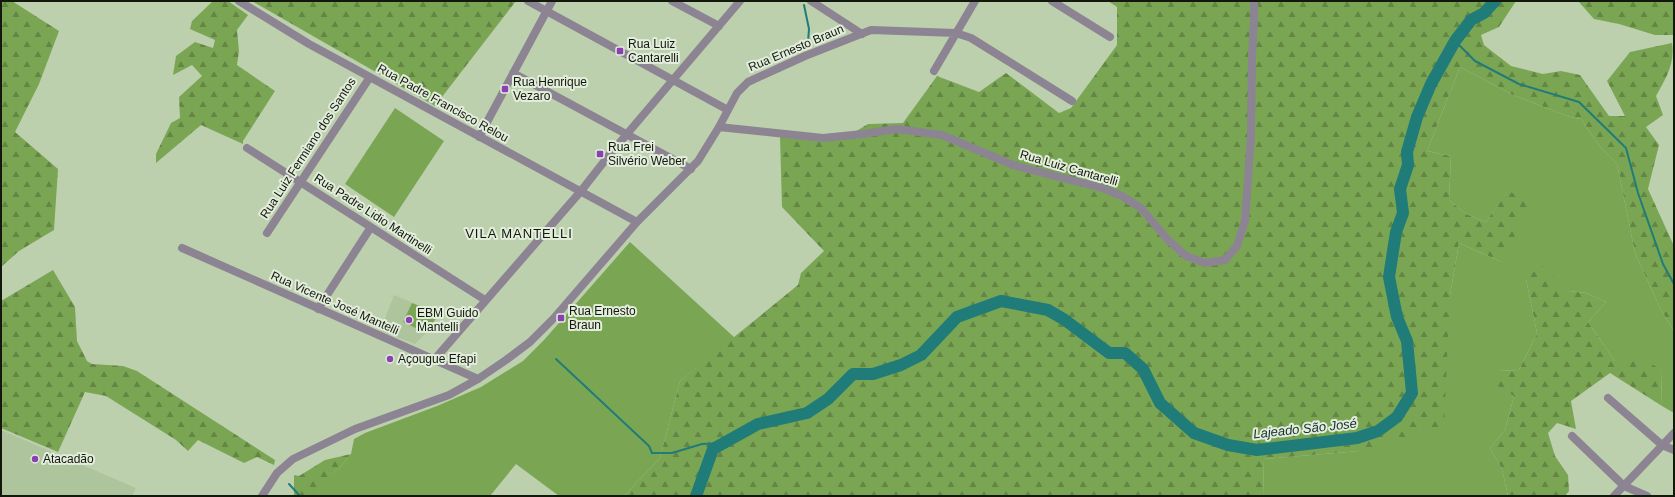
<svg xmlns="http://www.w3.org/2000/svg" width="1675" height="497" viewBox="0 0 1675 497" font-family="Helvetica,sans-serif">
  <defs>
    <pattern id="forest-firs" width="22" height="20" patternUnits="userSpaceOnUse"><rect width="22" height="20" fill="#7aa654"/><path d="M5 1l3.5 6h-7zM16 11l3.5 6h-7z" fill="#638644"/></pattern>
  </defs>
  <rect width="100%" height="100%" fill="#bcd0ae"/>
  <path fill="#aec49d" d="M394 295 439 314 426 333 415 344 380 331Z
    M1 430 136 488 132 496H1Z"/>
  <path fill="#7aa654" d="M1460 67 1513 95 1570 117 1581 119 1601 148 1617 164 1635 253 1661 310 1674 331V413L1662 406 1661 370 1615 361 1588 322 1606 302 1586 293 1569 291 1526 279 1537 333 1519 370 1499 371 1514 396 1505 430 1490 448 1502 469 1508 496H1263L1264 459 1359 451 1450 295 1459 243 1502 262 1508 191 1486 222 1466 214 1449 200 1451 156 1427 151Z
    M395 108 444 141 394 217 345 184Z
    M630 242 735 338 680 381 660 458 624 496H559L516 464 490 496H319L317 485 341 466 351 454 354 439 365 433 437 406 481 387 523 361 544 340Z
    M412 303 439 314 426 333 403 322Z"/>
  <path fill="url(#forest-firs)" d="M1 1H12L59 31 39 84 15 132 58 169 54 230 19 251 1 267Z
    M213 1H228L248 15 237 30 239 51 237 65 275 91 243 141V144L201 125 156 163V154L171 123 180 118 179 97 202 76 192 65 173 75 176 56 195 42 213 48 215 40 190 29 192 21Z
    M252 1H516L435 106Z
    M1108 1H1516L1499 27 1481 35 1484 45 1511 66 1543 74 1561 71 1580 75 1609 116H1625L1607 81 1630 52 1672 43C1675 64 1666 78 1656 96L1663 115 1646 127 1659 145 1648 189 1674 246V331L1661 310 1635 253 1617 164 1601 148 1581 119 1570 117 1513 95 1460 67 1427 151 1451 156 1449 200 1466 214 1486 222 1508 190 1530 205 1502 262 1459 243 1450 295 1444 426 1359 451 1264 459 1263 496H624L660 458 680 381 798 285 801 273 824 251 782 207 780 136 853 133 868 124 903 123 937 76 979 92 1006 73 1059 113 1071 108 1117 45V7Z
    M1578 1H1674V35H1655L1619 24 1594 19Z
    M1540 264 1569 291 1586 293 1606 302 1588 322 1615 361 1636 353 1661 370 1662 406 1610 373 1571 401 1576 429 1557 423 1548 433 1555 456 1568 475 1569 491 1565 496H1508L1502 469 1490 448 1505 430 1514 396 1492 382 1499 371 1519 370 1537 333 1526 279Z
    M53 270 75 307 77 341 87 361 92 364 123 366 137 371 275 460 274 465 257 457 244 463 198 440 188 451 176 440 106 396 85 392 58 452 1 428V301Z
    M351 454 341 466 318 485 319 496H294V475L299 476 325 460Z"/>
  <g fill="none" stroke-linecap="round" stroke-linejoin="round">
    <path stroke="#207c79" stroke-width="2" d="M804 5 809 29 808 42 810 46
      M1455 41 1475 61 1519 84 1579 102 1626 148 1638 193 1663 264 1674 284
      M556 359 649 446 652 453H672L702 444 724 443
      M289 484 300 496"/>
    <path stroke="#207c79" stroke-width="12" d="M696 496 713 449 758 424 807 413 828 399 853 374H873L901 365 921 355 957 317 1001 301 1048 310 1065 320 1109 353H1125L1143 369 1160 403 1194 433 1228 445 1257 450 1357 438 1378 431 1397 417 1412 393 1407 341 1397 317 1389 277 1396 232 1403 213 1400 189 1408 165 1407 152 1417 117 1431 84 1455 41 1471 20 1484 13 1495 1"/>
    <path stroke="#8c8492" stroke-width="8" d="M239 1 309 44 637 222
      M528 1 728 110
      M672 1 719 26
      M811 1 862 34
      M1052 1 1110 37
      M934 71 975 1
      M513 73 691 169
      M719 127 823 138 863 134 897 129 942 135 1013 165 1102 188 1122 196 1141 208 1168 240 1186 256 1205 263 1225 260 1237 246 1245 221 1251 136 1252 56 1254 20V1
      M479 137 552 1
      M247 148 485 300
      M267 233 370 77
      M182 248 478 379
      M318 309 371 227
      M434 360 581 191 610 154 740 1
      M1608 398 1662 445 1674 450
      M1572 436 1624 486 1647 496
      M262 496 277 473 293 459 355 429 449 395 478 379 506 360 530 342 554 318 637 222 698 161 719 127 737 93 748 82 805 56 871 30 956 33 971 38 1072 101
      M1614 496 1674 433"/>
  </g>
  <g fill="#8b40b2" stroke="#e3eddc" stroke-width="1.5">
    <rect x="616" y="47" width="8" height="8" rx="2"/>
    <rect x="501" y="85" width="8" height="8" rx="2"/>
    <rect x="596" y="150" width="8" height="8" rx="2"/>
    <rect x="557" y="314" width="8" height="8" rx="2"/>
    <circle cx="409" cy="320" r="4"/>
    <circle cx="390" cy="359" r="4"/>
    <circle cx="35" cy="459" r="4"/>
  </g>
  <g text-anchor="middle" stroke-width="4" stroke-linejoin="round" paint-order="stroke">
    <g font-size="12" fill="#12180c" stroke="#e3eddc" text-anchor="start">
      <text x="628" y="48">Rua Luiz<tspan x="628" dy="14">Cantarelli</tspan></text>
      <text x="513" y="86">Rua Henrique<tspan x="513" dy="14">Vezaro</tspan></text>
      <text x="608" y="151">Rua Frei<tspan x="608" dy="14">Silvério Weber</tspan></text>
      <text x="569" y="315">Rua Ernesto<tspan x="569" dy="14">Braun</tspan></text>
      <text x="417" y="317">EBM Guido<tspan x="417" dy="14">Mantelli</tspan></text>
      <text x="398" y="363">Açougue Efapi</text>
      <text x="43" y="463">Atacadão</text>
    </g>
    <g font-size="12" fill="#12180c" stroke="#e3eddc">
      <text transform="translate(796 48) rotate(-23)" y="4">Rua Ernesto Braun</text>
      <text transform="translate(443 103) rotate(29)" y="4">Rua Padre Francisco Relou</text>
      <text transform="translate(308 148) rotate(-57)" y="4">Rua Luiz Fermiano dos Santos</text>
      <text transform="translate(1069 168) rotate(16)" y="4">Rua Luiz Cantarelli</text>
      <text transform="translate(373 214) rotate(33)" y="4">Rua Padre Lidio Martinelli</text>
      <text transform="translate(335 303) rotate(24)" y="4">Rua Vicente José Mantelli</text>
    </g>
    <g font-size="13" letter-spacing="1" fill="#12180c" stroke="#e3eddc">
      <text x="519" y="238">VILA MANTELLI</text>
    </g>
    <g font-size="13" font-style="italic" fill="#14302e" stroke="#e3eddc">
      <text transform="translate(1305 428) rotate(-6)" y="5">Lajeado São José</text>
    </g>
  </g>
  <rect width="1675" height="497" fill="none" stroke="#12180c" stroke-width="4"/>
</svg>
